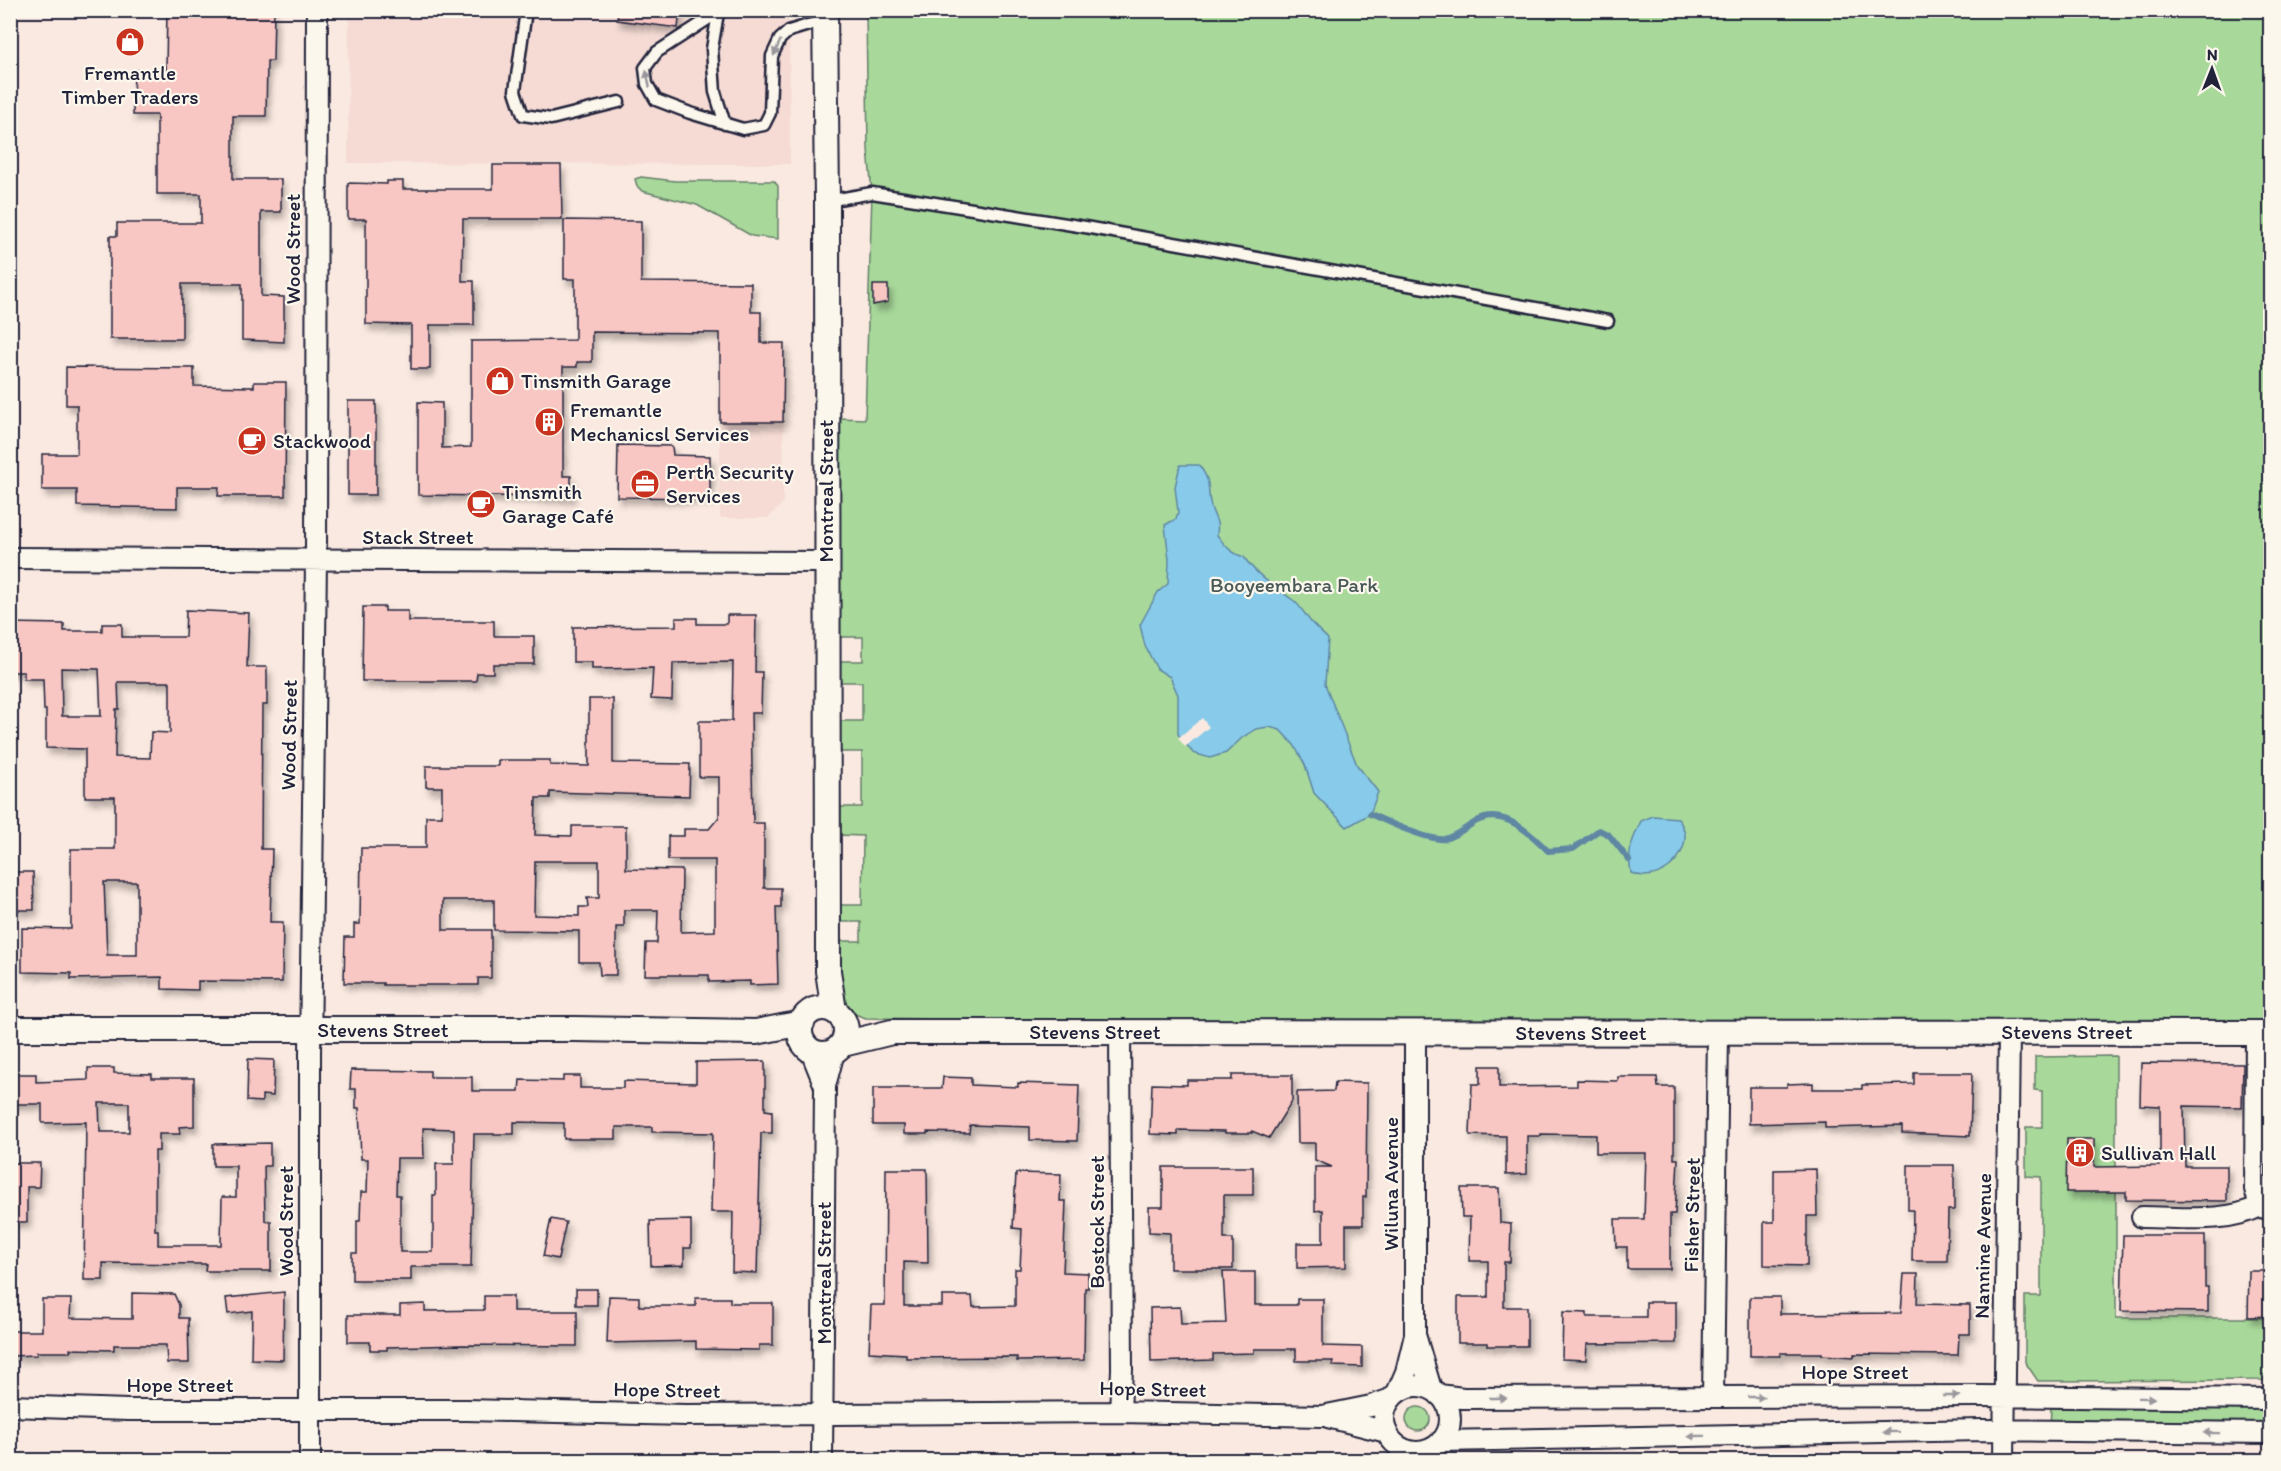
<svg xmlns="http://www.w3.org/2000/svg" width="2281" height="1471" viewBox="0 0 2281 1471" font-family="Itim,sans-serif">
  <defs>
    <filter id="shadow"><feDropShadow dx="3.5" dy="6" stdDeviation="3" flood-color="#0004"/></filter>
  </defs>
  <rect width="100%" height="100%" fill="#fae9e0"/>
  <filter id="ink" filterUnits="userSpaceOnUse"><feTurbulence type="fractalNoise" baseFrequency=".0167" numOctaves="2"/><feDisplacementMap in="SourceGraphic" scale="12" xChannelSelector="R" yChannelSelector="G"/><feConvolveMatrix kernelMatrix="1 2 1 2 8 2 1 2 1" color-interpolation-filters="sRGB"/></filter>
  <g filter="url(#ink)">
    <path fill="#f5dbd4" d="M349 11H789L790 164 348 163Z
      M720 343H784L783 503 768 518H720Z
      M341 1457 777 1459V1460H341Z"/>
    <path fill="#a8d99a" stroke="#657e6a" stroke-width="1.5" d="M866 11H2270V1021L950 1019 866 1018 849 1012 843 1005 837 941H861V922H837V905H862L863 836 838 835 837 807H862V752H837L838 721H862V682H838V661H863V637H838L839 418 865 419 872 193 868 149Z
      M641 177 675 181H774L778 186V239L752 236 697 205 642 191 637 186 635 179Z
      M2116 1056V1318H2270V1380L2038 1381 2025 1362V1296H2041V1177L2026 1176V1127H2042V1091L2035 1090V1057Z
      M1406 1419a12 12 0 1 1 24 0a12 12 0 1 1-24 0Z
      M2051 1408 2270 1409V1432L2050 1427Z"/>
    <path fill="#88cae9" stroke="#5f87a3" stroke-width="1.5" d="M1180 465H1199C1213 484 1206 487 1211 507 1215 520 1219 520 1217 535 1225 545 1230 553 1244 557 1256 575 1275 587 1293 600 1300 605 1305 615 1311 622 1316 628 1322 633 1328 639L1325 684 1357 765 1378 792 1370 814 1347 827 1314 793 1305 765 1294 745 1280 730 1269 727 1256 729 1243 737 1226 753 1210 758 1193 753 1178 734V695L1170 677 1157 669 1145 646 1140 625 1158 592 1168 584 1169 560 1165 525 1176 519 1178 512 1175 487Z
      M1653 816 1678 818C1681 823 1685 830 1685 835 1686 862 1655 884 1631 873 1627 850 1632 841 1641 821Z"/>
    <path fill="#fae9e0" d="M1202 718 1209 727 1185 747 1178 738Z"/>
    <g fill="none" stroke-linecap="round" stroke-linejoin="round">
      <path stroke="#5f87a3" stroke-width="6" d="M1370 814C1386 821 1428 841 1444 839 1455 837 1468 826 1477 821 1504 807 1531 834 1548 851L1573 849 1599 830 1609 835 1629 860"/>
    </g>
    <path fill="#f8c7c3" stroke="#22223b" stroke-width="1.5" fill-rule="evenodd" filter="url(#shadow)" d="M167 10H274L273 61H267L266 116H233V179H281V212H261V296L284 297V342L242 340V284H182V339H110V236H117V223H201V194H157V115H133L134 70H166Z
      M618 10H680L678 28 617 20Z
      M493 165H561L562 219H463L462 281H474V325H430V369H411V325L366 324V219H348V183L387 184V181H403V189H493Z
      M564 220 641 221V282L751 283V312H761V343H784L783 422H720V333L592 332V362H577V367H563V476H571V497L418 495V402L442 403V448L471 447V341L575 340V279H564Z
      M873 285H888V302L873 305Z
      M66 367 194 368V386L254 387V382H286L285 496H218L219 487H177V508L77 506V490H42V454H77V405H66Z
      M348 401H376V495H348Z
      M618 445 672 446 673 455 710 456V498L617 497Z
      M363 607H385V611H408V621H494V636H534V664H493V673H477L476 681H362Z
      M186 610 249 613 247 667H267V705H262L261 849H272L270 922H283L282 982 198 981V990L162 989V977L71 979V973L22 972V928L71 929V849H115V797H85V749L46 748V710H44L43 679H24V672H10V623L64 624V631H102V624H122V637H185ZM61 668 99 669 101 716H62ZM118 682H170V733L151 732 150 758 115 757 116 709H119ZM104 882H137V955H107Z
      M727 615H756L755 672H762L761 713H751L753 823H764V888H781V907H776L778 984 750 985V981L709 982V975H645L646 943H657L658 910H624V927H616V975H600L599 962H579V931L494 930V900H443V930H491V978H478V985H383V983H344L345 937H354V924H360L361 848H426V816H442V787H426V766H498V760H550V765L589 766V699H613V763L690 764 689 796 550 792V798H536L535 835 572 836V826H626V869L682 870 681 932 715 931V860H668V836H684V829H709L719 817V777H699V721H732L733 662 673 663 672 700 651 699 653 668 592 669V662H573V627L676 626V618H697V624H727ZM535 861H599V898H587L588 907H579V916L534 915Z
      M10 872H33L34 910H15V905H10Z
      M248 1059 274 1060 273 1096 262 1095V1102L247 1101Z
      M765 1061V1110L772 1111V1133H761L757 1273 732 1272 733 1212H711L713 1133 652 1132V1127H616V1139H564V1123L514 1122V1134H474L471 1267H411V1280H352V1253H357V1221H360L361 1192H367L368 1159H361L359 1108H356V1089H350L351 1070 430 1071V1077H472V1091H519L520 1080 563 1081V1076H580V1088H623V1081L696 1083V1062ZM423 1128 454 1129V1164H436V1195H433V1252H400V1195H396L397 1158H424Z
      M2141 1063 2243 1064 2242 1107 2184 1106 2185 1166H2227V1201L2126 1200V1192H2066L2067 1139H2094V1167L2160 1166V1106L2140 1105Z
      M1480 1066H1499V1087L1577 1086V1080L1618 1081V1077H1657L1658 1087H1674V1159H1678L1675 1214H1670V1269H1627V1247H1616L1615 1219H1644L1646 1153H1596V1135L1541 1134V1136H1527V1174L1506 1175V1136L1470 1135 1472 1084H1480Z
      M88 1068H114V1073L152 1074V1078H194V1126L179 1127 180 1134H159V1151H155V1230H158V1245H221L222 1197H236V1166H213V1144L270 1143V1166H264L265 1221H271V1271H205L206 1264 103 1263V1280H84L86 1122 42 1123V1104H10V1074H36V1082L88 1080ZM99 1103H129V1132H100Z
      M1914 1073H1972L1970 1136 1902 1133V1126L1825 1128V1122L1749 1124V1087H1787V1084L1813 1083V1089H1862V1085L1914 1084Z
      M1232 1075H1292V1101L1269 1138 1252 1131V1133H1225V1131L1178 1130V1135L1150 1134 1152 1084 1187 1085V1080H1232Z
      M943 1077 971 1078V1085L1018 1087V1083L1079 1085 1077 1141 1030 1140V1127L970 1125 969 1133 927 1132V1134H904V1125H873V1088H942Z
      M1335 1082 1367 1083 1366 1197H1363V1225H1346V1267L1297 1268V1243H1323V1210L1315 1211V1167H1332L1315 1160V1143H1298L1297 1092 1334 1091Z
      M12 1163H40L39 1187H27V1222H10Z
      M1908 1165H1954V1210H1948L1947 1261H1912L1913 1210H1908Z
      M1163 1167H1253V1195H1224V1239H1233V1269H1170V1233L1149 1232V1207H1163Z
      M886 1169H927L928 1263 904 1262V1306H942V1296H972L973 1307 1015 1306V1269H1020L1022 1229 1013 1228 1016 1173 1061 1174 1060 1201H1066L1063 1272 1088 1273V1288H1085L1084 1360 1017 1361V1357L906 1358V1354L869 1352 871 1305H885Z
      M1816 1169 1817 1216H1807V1266L1764 1265V1222H1774V1170Z
      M1461 1188H1499L1500 1223 1511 1224 1510 1262H1504V1307H1527V1346H1488V1343H1458V1297H1488V1261H1469L1470 1217H1462Z
      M551 1219 566 1222 558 1259 543 1256Z
      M691 1220V1248H684V1265L651 1266 650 1221Z
      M2123 1235H2205V1287H2208V1312L2121 1311Z
      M2249 1271H2271V1316L2248 1317Z
      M1223 1272H1255V1305H1297V1299H1323V1346L1362 1347V1367L1332 1366 1333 1361H1296V1349H1254V1353L1213 1354V1360L1151 1362 1150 1308 1180 1307 1181 1324 1226 1323Z
      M1904 1274H1918L1917 1304 1970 1305V1334H1959L1958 1355 1854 1354V1357L1822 1355V1353H1780V1356H1750V1297H1780V1314L1901 1313Z
      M576 1289H597V1305H576Z
      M284 1292 283 1360 251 1359 252 1311 228 1314 226 1298Z
      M132 1293 174 1294 179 1305V1318H188L189 1363H167L166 1345H114V1350L70 1349V1352H37V1355L10 1356V1331H42V1299H71L70 1318 132 1319Z
      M484 1296H513V1311H577V1346L461 1345 387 1347V1350H370V1342H348V1315H400V1305L425 1304V1311L484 1310Z
      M609 1296 639 1297V1306H696V1298H730V1303H773V1345H759V1350L696 1349V1341L607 1343Z
      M1646 1302H1676V1343L1587 1344 1586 1360 1562 1359 1563 1312 1587 1313V1317H1646Z"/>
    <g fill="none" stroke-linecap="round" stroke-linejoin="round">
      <g stroke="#22223b" stroke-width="15">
        <path id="service" d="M526 10 515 91 523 115 551 119 619 102
          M716 10 718 13 712 49 715 92 725 124
          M722 10 657 52 645 68 647 84 656 100 690 113 743 129 764 125 770 113 772 56 780 39 789 31 825 20
          M827 201 872 193 1085 227 1608 321"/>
      </g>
      <g stroke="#22223b" stroke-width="24">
        <path id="minor" d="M10 558 826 562
          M1120 1032 1122 1369 1120 1412
          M2256 1033 2255 1189 2260 1206 2270 1210
          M811 1051 825 1086
          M2142 1217C2181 1217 2225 1224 2260 1206
          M1416 1338 1431 1389
          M1384 1419a33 33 0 1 1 66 0a33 33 0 1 1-66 0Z
          M1397 1393 1406 1372 1415 1335V1032
          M1439 1395 1463 1398 1981 1396 2270 1399
          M1713 1397 1718 1034
          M10 1406 128 1410H467L686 1415 1120 1412 1322 1416 1371 1406 1391 1399
          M1328 1417 1387 1432
          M1441 1441 1982 1430 2270 1433
          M310 1460V1054L316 560 317 10
          M822 1460 825 1086 834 1052
          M2004 1460 2009 1032"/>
      </g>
      <g stroke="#22223b" stroke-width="28">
        <path id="tertiary" d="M825 10 827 201 828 971 834 1011
          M800 1031a23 23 0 1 1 46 0a23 23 0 1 1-46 0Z
          M10 1029H575L756 1032 802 1023
          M843 1044 892 1032 2270 1033"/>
      </g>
      <use href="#service" stroke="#fbf7ec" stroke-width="10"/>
      <use href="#minor" stroke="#fbf7ec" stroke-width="20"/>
      <use href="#tertiary" stroke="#fbf7ec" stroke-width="24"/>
    </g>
    <defs><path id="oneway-solid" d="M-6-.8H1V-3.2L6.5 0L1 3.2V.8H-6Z" transform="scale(1.5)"/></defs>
    <g fill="#99979c">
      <use href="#oneway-solid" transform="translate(777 48) rotate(114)"/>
      <use href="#oneway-solid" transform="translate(648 79) rotate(-102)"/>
      <use href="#oneway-solid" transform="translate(1951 1396)"/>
      <use href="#oneway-solid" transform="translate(1756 1397)"/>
      <use href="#oneway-solid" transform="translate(1498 1398)"/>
      <use href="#oneway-solid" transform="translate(2146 1398) rotate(1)"/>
      <use href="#oneway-solid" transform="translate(1891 1432) rotate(179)"/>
      <use href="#oneway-solid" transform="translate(2212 1433) rotate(-179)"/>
      <use href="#oneway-solid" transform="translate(1696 1436) rotate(179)"/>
    </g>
  </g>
  <defs>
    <g id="shop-disc" transform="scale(1.5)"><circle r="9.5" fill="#c8321e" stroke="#fbf7ec"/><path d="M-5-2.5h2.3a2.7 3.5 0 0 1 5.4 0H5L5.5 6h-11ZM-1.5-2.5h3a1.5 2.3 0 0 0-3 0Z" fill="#fff"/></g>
    <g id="building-disc" transform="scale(1.5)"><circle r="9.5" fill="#c8321e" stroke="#fbf7ec"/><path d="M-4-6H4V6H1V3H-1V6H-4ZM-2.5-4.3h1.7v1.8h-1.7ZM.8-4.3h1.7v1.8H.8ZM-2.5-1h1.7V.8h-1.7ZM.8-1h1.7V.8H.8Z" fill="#fff"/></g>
    <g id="cafe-disc" transform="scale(1.5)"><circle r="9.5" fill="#c8321e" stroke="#fbf7ec"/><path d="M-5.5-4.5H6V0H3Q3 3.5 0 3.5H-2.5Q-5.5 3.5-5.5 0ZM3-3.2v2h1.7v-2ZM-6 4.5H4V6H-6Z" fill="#fff"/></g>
    <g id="office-disc" transform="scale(1.5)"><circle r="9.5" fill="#c8321e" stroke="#fbf7ec"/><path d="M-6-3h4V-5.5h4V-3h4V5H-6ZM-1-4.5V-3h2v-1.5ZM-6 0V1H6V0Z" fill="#fff"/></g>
  </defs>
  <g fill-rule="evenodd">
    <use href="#shop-disc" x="130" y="42"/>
    <use href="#shop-disc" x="500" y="381"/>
    <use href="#building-disc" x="549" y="422"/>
    <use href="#cafe-disc" x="252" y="441"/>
    <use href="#office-disc" x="645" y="484"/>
    <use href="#cafe-disc" x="481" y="504"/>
    <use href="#building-disc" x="2080" y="1153"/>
  </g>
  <g text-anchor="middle" stroke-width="4.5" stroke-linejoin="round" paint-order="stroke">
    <g font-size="21" fill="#22223b" stroke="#fbf7ec" text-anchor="start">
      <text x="130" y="80" text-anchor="middle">Fremantle<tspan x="130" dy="24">Timber Traders</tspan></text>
      <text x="521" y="388">Tinsmith Garage</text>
      <text x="570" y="417">Fremantle<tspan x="570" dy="24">Mechanicsl Services</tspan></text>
      <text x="273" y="448">Stackwood</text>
      <text x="666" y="479">Perth Security<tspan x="666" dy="24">Services</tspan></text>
      <text x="502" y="499">Tinsmith<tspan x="502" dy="24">Garage Café</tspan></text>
      <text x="2101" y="1160">Sullivan Hall</text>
    </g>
    <g font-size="21" fill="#22223b" stroke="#fbf7ec">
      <text transform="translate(293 249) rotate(-90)" y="7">Wood Street</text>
      <text transform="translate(826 491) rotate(-90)" y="7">Montreal Street</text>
      <text x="418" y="544">Stack Street</text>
      <text transform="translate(289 735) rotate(-89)" y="7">Wood Street</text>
      <text x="383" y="1037">Stevens Street</text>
      <text x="1095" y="1039">Stevens Street</text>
      <text x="2067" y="1039">Stevens Street</text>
      <text x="1581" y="1040">Stevens Street</text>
      <text transform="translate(1391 1184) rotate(-90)" y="7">Wiluna Avenue</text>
      <text transform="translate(1692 1215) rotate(-89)" y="7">Fisher Street</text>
      <text transform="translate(286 1221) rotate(-90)" y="7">Wood Street</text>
      <text transform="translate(1097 1222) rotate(-90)" y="7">Bostock Street</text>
      <text transform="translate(1983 1246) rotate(-89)" y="7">Nannine Avenue</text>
      <text transform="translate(824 1273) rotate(-90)" y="7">Montreal Street</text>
      <text x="1855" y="1379">Hope Street</text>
      <text x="180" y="1392">Hope Street</text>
      <text transform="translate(1153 1389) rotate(1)" y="7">Hope Street</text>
      <text transform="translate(667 1390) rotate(1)" y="7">Hope Street</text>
    </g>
    <g font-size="21" fill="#4a5958" stroke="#fbf7ec">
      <text x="1294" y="592">Booyeembara Park</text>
    </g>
  </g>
  <rect width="2281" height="1471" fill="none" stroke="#fbf7ec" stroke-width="36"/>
  <rect x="18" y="18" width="2245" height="1435" fill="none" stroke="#22223b" stroke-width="2" filter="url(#ink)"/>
  <g transform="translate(2212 69) rotate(1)" stroke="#fbf7ec" stroke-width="4.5" paint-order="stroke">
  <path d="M0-4.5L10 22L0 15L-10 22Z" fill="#22223b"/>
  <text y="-9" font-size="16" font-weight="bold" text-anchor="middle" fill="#22223b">N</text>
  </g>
</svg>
